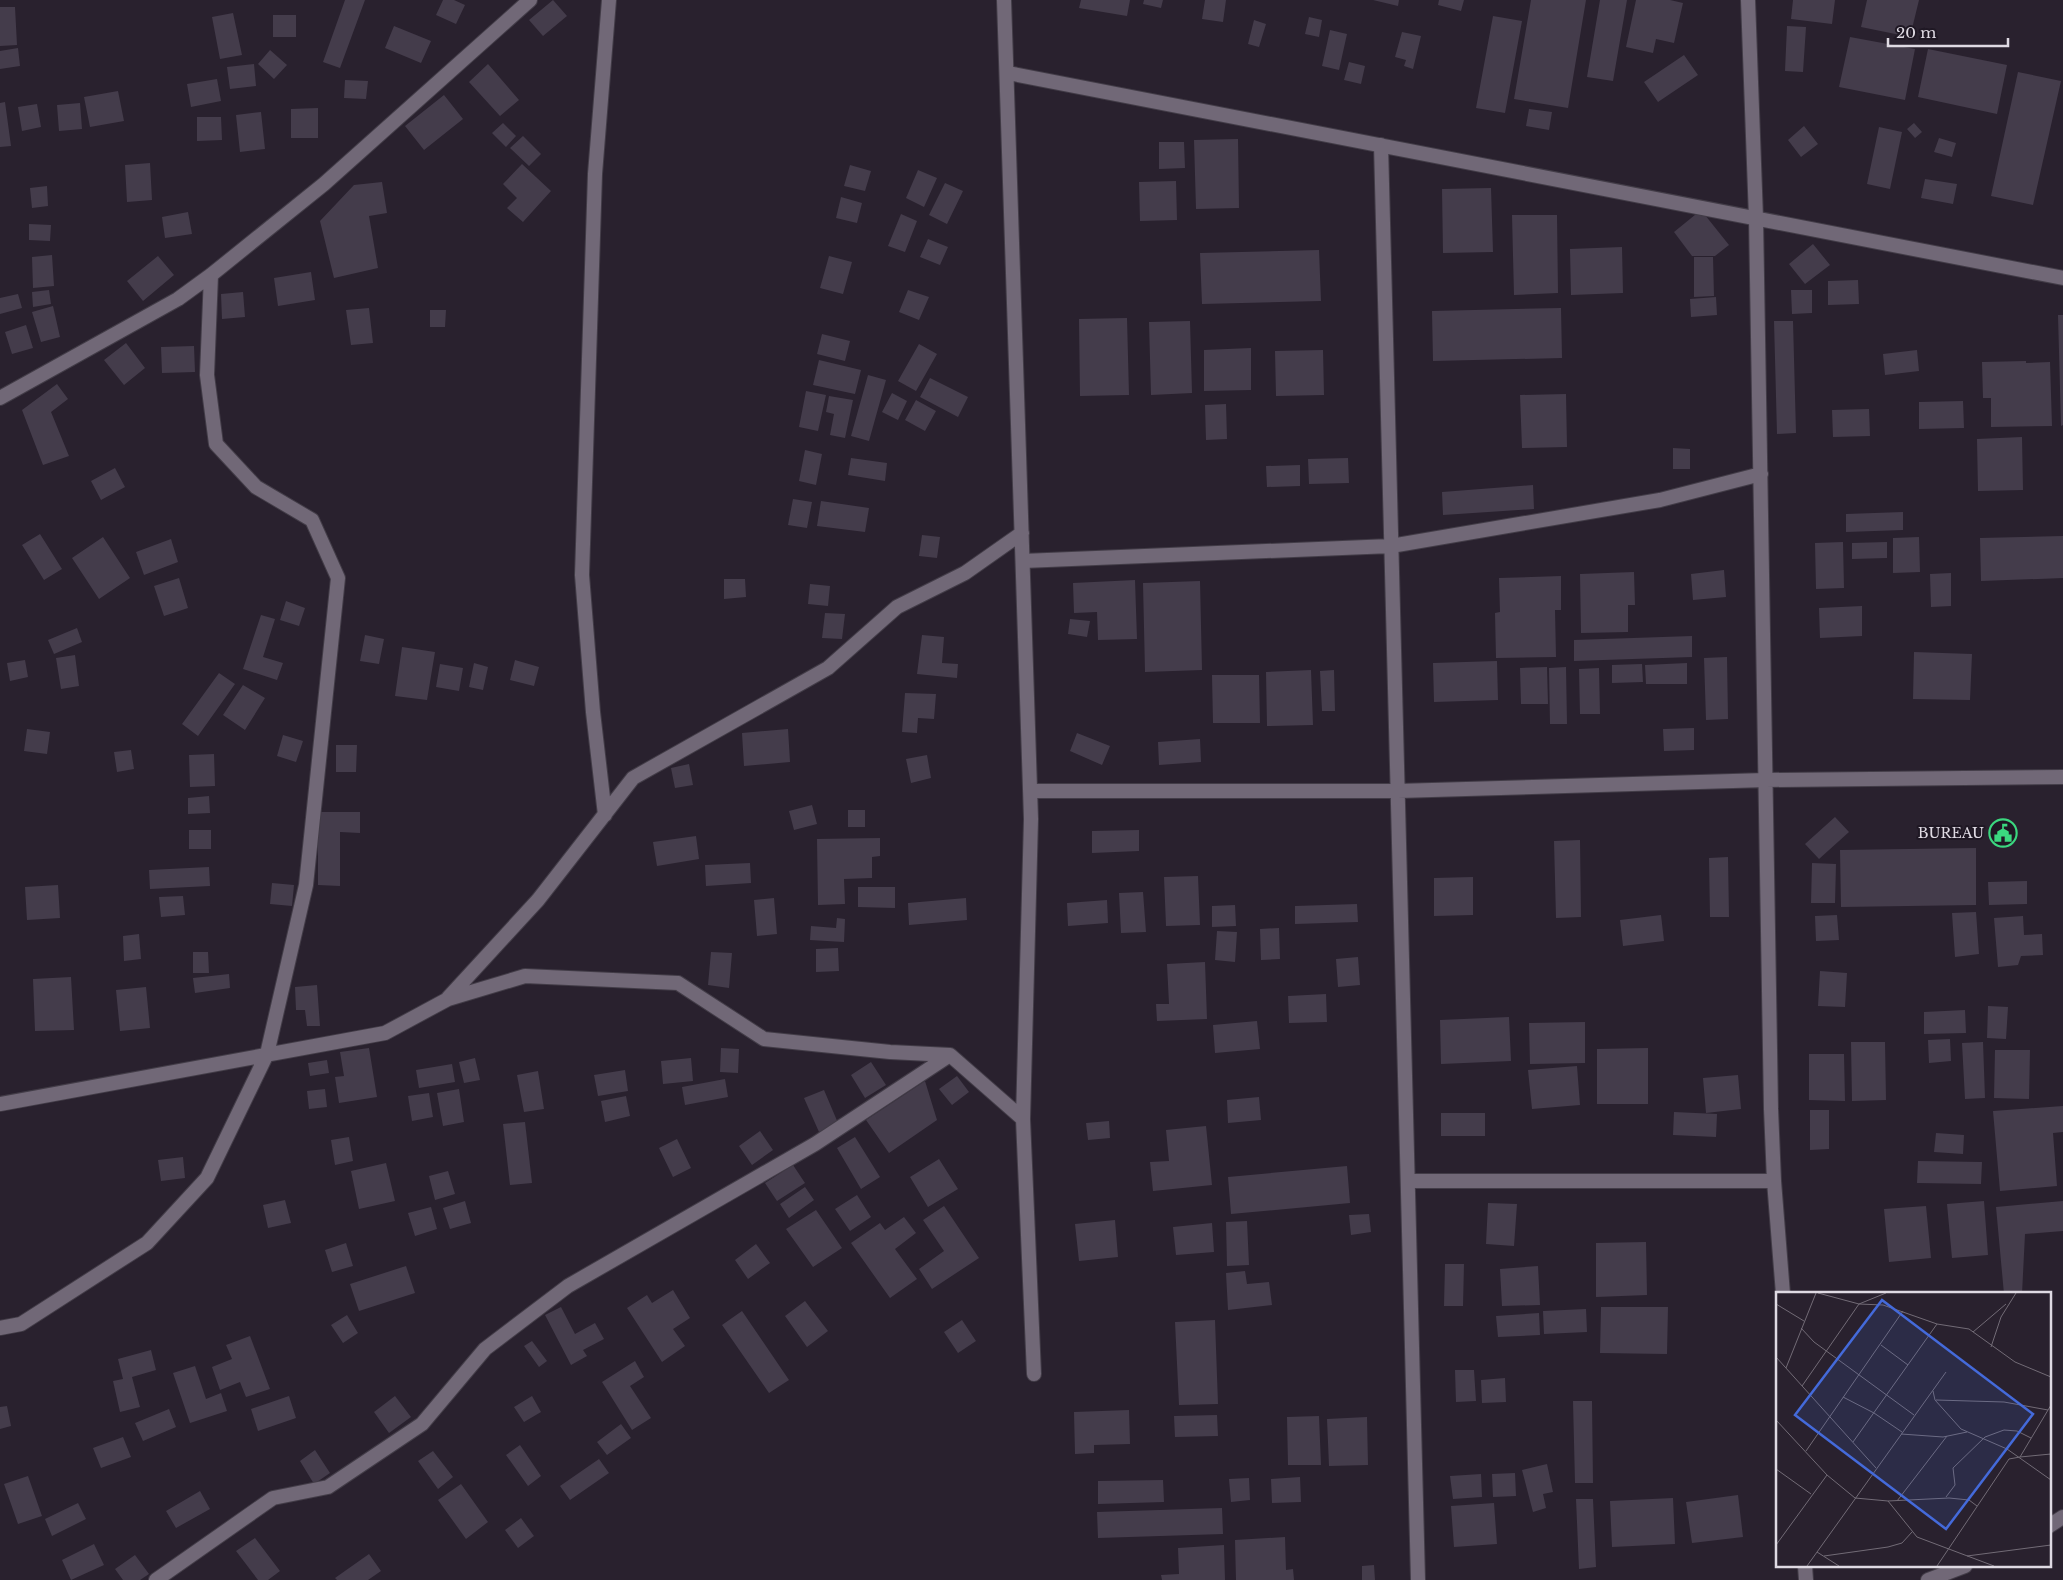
<svg xmlns="http://www.w3.org/2000/svg" width="2063" height="1580" viewBox="0 0 2063 1580" font-family="'Libre Baskerville',serif">
  <rect width="100%" height="100%" fill="#29212e"/>
  <path fill="#443c4b" d="M345 0H365L340 68 323 62Z
    M443 0H454L465 5 456 24 436 15Z
    M553 0 567 16 543 36 529 20Z
    M1081 0H1130L1127 16 1079 8Z
    M1144 0H1163L1161 8 1143 4Z
    M1205 0H1226L1223 22 1202 19Z
    M1373 0H1399L1398 6Z
    M1439 0H1464L1461 11 1438 5Z
    M1531 0H1586L1568 108 1514 99Z
    M1600 0H1627L1613 81 1587 77Z
    M1636 0H1670L1683 3 1674 43 1656 39 1653 53 1626 47Z
    M1793 0H1835L1832 24 1791 19Z
    M1867 0H1919L1910 37 1861 27Z
    M0 7H15L17 45 0 46Z
    M233 13 242 55 220 59 212 17Z
    M273 15H296V37H273Z
    M1493 16 1522 21 1505 113 1476 108Z
    M1309 17 1322 20 1319 37 1305 34Z
    M1254 20 1266 24 1259 47 1248 44Z
    M394 26 431 41 421 63 385 48Z
    M1787 26 1806 27 1803 72 1785 71Z
    M1330 30 1347 34 1339 70 1322 66Z
    M1402 32 1421 36 1413 69 1404 66 1406 60 1395 57Z
    M1850 37 1915 49 1905 100 1839 87Z
    M18 48 20 66 0 69V51Z
    M1928 49 2007 65 1997 114 1918 97Z
    M270 50 287 65 274 79 258 64Z
    M1684 55 1698 75 1658 102 1644 82Z
    M1349 62 1365 66 1361 84 1344 80Z
    M254 64 256 86 230 89 227 67Z
    M488 64 519 100 500 116 469 82Z
    M2018 72 2061 81 2033 205 1991 196Z
    M217 79 221 101 191 107 187 84Z
    M345 80 368 81 366 99 344 98Z
    M118 91 124 121 90 127 84 97Z
    M444 95 463 119 424 150 405 126Z
    M5 102 11 146 0 147V103Z
    M80 103 82 129 59 131 57 105Z
    M37 104 41 127 22 131 18 107Z
    M318 108V138H291V109Z
    M1529 109 1552 112 1549 130 1526 126Z
    M261 112 265 149 240 152 236 115Z
    M197 117H221L222 140 197 141Z
    M503 123 516 136 506 147 492 133Z
    M1914 123 1922 132 1915 138 1907 129Z
    M1804 126 1818 144 1801 157 1788 140Z
    M1879 127 1902 132 1890 189 1867 184Z
    M523 136 541 154 529 166 510 148Z
    M1939 138 1956 143 1952 157 1934 152Z
    M1238 139 1239 208 1196 209 1194 140Z
    M1159 142H1184L1185 168 1159 169Z
    M150 163 152 200 127 202 125 165Z
    M522 164 551 191 523 222 507 208 517 198 503 184Z
    M850 165 871 171 865 191 844 186Z
    M918 170 937 178 924 207 906 198Z
    M1925 179 1957 184 1953 204 1921 198Z
    M1176 181 1177 220 1140 221 1139 182Z
    M382 182 387 213 369 216 378 268 334 278 320 221 354 185Z
    M945 183 963 191 947 224 929 215Z
    M47 186 48 206 32 208 30 188Z
    M1491 188 1493 252 1443 253 1442 189Z
    M841 197 862 203 857 223 836 218Z
    M1701 210 1729 245 1715 256H1692L1674 232Z
    M188 212 192 234 165 238 162 217Z
    M901 214 917 221 905 252 888 246Z
    M1512 215H1557L1558 293 1514 295Z
    M29 224 51 225 50 241 29 240Z
    M928 239 948 247 940 265 920 257Z
    M1813 244 1830 265 1805 284 1789 264Z
    M1622 247 1623 293 1571 295 1570 249Z
    M1319 250 1321 301 1202 304 1200 253Z
    M52 255 54 286 33 288 32 257Z
    M158 256 174 275 143 301 127 281Z
    M829 256 852 262 843 294 820 288Z
    M1694 257H1713L1714 296 1694 297Z
    M311 272 315 300 278 306 274 278Z
    M1858 280 1859 304 1828 305V281Z
    M49 290 51 304 33 307 32 292Z
    M908 290 929 297 919 320 899 312Z
    M1791 290H1812V313L1792 314Z
    M243 292 245 317 222 319 221 294Z
    M18 294 22 308 0 314V298Z
    M1716 297 1717 315 1691 317 1690 299Z
    M53 306 60 337 41 342 32 312Z
    M369 308 373 343 351 345 346 310Z
    M1561 308 1562 358 1433 361 1432 311Z
    M430 310H446L445 327H430Z
    M2058 315H2063V425L2061 426Z
    M1127 318 1129 395 1080 396 1079 319Z
    M1190 321 1192 393 1151 395 1149 322Z
    M1774 321H1793L1796 433 1777 434Z
    M26 325 33 348 12 354 5 332Z
    M822 334 850 341 845 361 817 354Z
    M126 343 145 368 124 385 104 360Z
    M919 344 937 354 916 391 898 381Z
    M194 346 195 372 162 373 161 347Z
    M1251 348V390L1204 391V350Z
    M1323 350 1324 395 1276 396 1275 351Z
    M1917 350 1919 371 1885 375 1883 354Z
    M819 360 861 370 855 394 813 385Z
    M2026 361V363L2050 362 2052 426 1991 427V398H1983L1982 362Z
    M868 375 886 380 869 441 851 436Z
    M930 378 968 397 958 417 920 397Z
    M57 384 68 399 51 412 69 456 43 465 22 410Z
    M806 391 826 395 818 431 799 427Z
    M892 393 907 401 898 420 882 412Z
    M1566 394 1567 447 1522 448 1520 395Z
    M829 396 853 400 845 438 830 435 834 414 826 412Z
    M916 400 936 411 925 431 905 420Z
    M1963 401 1964 428 1919 429V402Z
    M1226 404 1227 439 1206 440 1205 405Z
    M1869 409 1870 436 1833 437 1832 410Z
    M2022 437 2023 490 1978 491 1977 439Z
    M1673 448 1690 449V469H1673Z
    M805 450 822 454 816 485 799 481Z
    M851 458 887 463 885 481 848 475Z
    M1348 458 1349 483 1309 484 1308 459Z
    M1300 465V486L1267 487 1266 466Z
    M115 468 125 487 101 500 91 481Z
    M1533 485 1534 509 1443 515 1442 492Z
    M793 499 812 502 807 528 788 525Z
    M821 501 869 508 865 532 817 526Z
    M1903 512V530L1846 532V514Z
    M40 534 62 569 44 580 22 545Z
    M922 535 940 537 937 558 919 556Z
    M2063 536V578L1981 581 1980 538Z
    M103 537 130 578 99 599 72 558Z
    M1919 537 1920 572 1893 573V538Z
    M171 539 178 562 144 575 136 552Z
    M1843 542 1844 588 1816 589 1815 543Z
    M1887 542V558L1852 559V543Z
    M1724 570 1726 597 1693 600 1691 574Z
    M1634 572 1635 605H1628V632L1581 633 1580 574Z
    M1951 573V606L1931 607 1930 574Z
    M1561 576V610H1555L1556 657 1496 658 1495 613 1500 612 1499 578Z
    M179 578 188 608 164 616 154 586Z
    M724 579H745L746 597 724 599Z
    M1135 580 1137 639 1098 640 1097 612 1074 613 1073 583Z
    M1200 581 1202 670 1145 672 1143 583Z
    M810 584 830 586 828 606 808 604Z
    M286 601 305 608 299 626 280 620Z
    M1862 606V636L1820 638 1819 608Z
    M825 613 845 614 842 639 822 638Z
    M261 615 275 619 263 657 283 663 277 680 243 669Z
    M1070 619 1090 621 1087 637 1068 634Z
    M77 628 82 642 54 654 48 640Z
    M365 635 384 639 379 664 360 661Z
    M922 635 944 637 942 663 958 664 957 678 917 674Z
    M1692 636V657L1574 661V640Z
    M402 647 435 652 427 700 395 696Z
    M1914 652 1972 654 1970 700 1913 699Z
    M75 655 79 686 61 689 56 658Z
    M1727 657 1728 719 1706 720 1704 658Z
    M25 660 28 677 10 681 7 663Z
    M515 660 539 667 534 686 510 680Z
    M1497 661 1498 700 1434 702 1433 663Z
    M474 663 488 667 483 690 469 687Z
    M1687 663V684H1646L1645 665Z
    M440 664 463 668 459 691 436 687Z
    M1642 664 1643 682 1612 683V665Z
    M1547 667 1548 704H1521L1520 668Z
    M1566 667 1567 724H1550L1549 668Z
    M1599 668 1600 714H1580L1579 669Z
    M1311 670 1313 725 1267 726 1266 672Z
    M1334 670 1335 711H1322L1320 671Z
    M219 673 235 684 198 736 182 724Z
    M1212 675H1259L1260 723H1213Z
    M243 685 265 698 245 730 223 715Z
    M905 693 936 694 934 719 918 718 917 733 902 732Z
    M1694 728V750L1664 751 1663 729Z
    M27 729 50 732 47 754 24 751Z
    M788 729 790 762 744 766 742 733Z
    M1077 733 1110 746 1102 765 1070 751Z
    M283 735 303 741 296 762 277 756Z
    M1200 739 1201 762 1159 765 1158 742Z
    M336 745H357L356 772H336Z
    M131 750 134 769 117 772 114 752Z
    M214 754 215 786 190 787 189 755Z
    M927 755 931 778 911 783 906 759Z
    M689 764 693 785 675 788 671 768Z
    M209 796 210 813 188 814V798Z
    M812 805 817 824 794 830 789 811Z
    M848 810H865V827H848Z
    M318 812H360V833L340 832V886L318 885Z
    M1835 817 1849 832 1819 859 1805 844Z
    M189 830H211V849H189Z
    M1139 830V851L1092 853V831Z
    M696 836 699 859 657 866 653 842Z
    M880 838V856L872 857V878L844 879 845 904 818 905 817 839Z
    M1580 840 1581 917 1556 918 1554 841Z
    M1976 848V905L1841 907 1840 850Z
    M1728 857 1729 917H1710L1709 858Z
    M750 863 751 883 706 886 705 865Z
    M1812 863 1836 864 1835 903H1811Z
    M209 867 210 886 150 889 149 870Z
    M1198 876 1200 925 1166 926 1164 877Z
    M1473 877V915L1434 916V878Z
    M2027 881V904L1989 905 1988 882Z
    M272 883 294 885 292 906 270 904Z
    M58 885 60 918 27 920 25 887Z
    M858 887H895V908L858 907Z
    M1143 892 1146 932 1121 933 1119 893Z
    M183 896 185 915 161 917 159 897Z
    M774 898 777 934 757 936 754 900Z
    M966 898 967 920 909 925 908 903Z
    M1107 900 1108 923 1068 926 1067 903Z
    M1357 904 1358 922 1295 924V906Z
    M1235 905 1236 926 1212 927V906Z
    M1976 912 1979 954 1955 957 1952 913Z
    M1661 915 1664 941 1623 946 1620 920Z
    M1837 915 1839 940 1816 941 1815 916Z
    M2023 916 2024 935 2042 934 2043 955 2021 956 2018 965 1998 967 1994 918Z
    M837 918 845 919 844 942 810 940 811 926 836 928Z
    M1279 928 1280 959 1261 960 1260 929Z
    M1217 931 1237 932 1235 962 1215 960Z
    M139 934 141 959 124 961 123 936Z
    M838 948 839 971 816 972V949Z
    M193 952H208L209 973H193Z
    M711 952 732 953 729 988 708 985Z
    M1358 957 1360 985 1338 987 1336 959Z
    M1205 962 1207 1019 1157 1021 1156 1004H1169L1167 964Z
    M1820 971 1847 973 1845 1007 1818 1006Z
    M229 974 230 988 195 993 193 978Z
    M71 977 74 1030 35 1031 33 979Z
    M317 985 320 1026H307L305 1010H296L295 987Z
    M146 987 150 1028 120 1031 116 990Z
    M1326 994 1327 1022 1289 1023 1288 996Z
    M1988 1006 2008 1007 2006 1039 1987 1038Z
    M1965 1010 1966 1033 1924 1034V1012Z
    M1509 1017 1511 1061 1441 1064 1440 1020Z
    M1257 1021 1260 1049 1215 1053 1213 1025Z
    M1585 1022V1063L1530 1064 1529 1023Z
    M1950 1039 1951 1061 1929 1063 1928 1040Z
    M1851 1042H1885L1886 1100 1852 1101Z
    M1983 1042 1985 1098 1965 1099 1962 1043Z
    M369 1048 377 1097 339 1103 335 1077 344 1076 340 1052Z
    M721 1048 739 1049 738 1073 720 1072Z
    M1648 1048V1104H1597V1049Z
    M1995 1050H2030L2029 1099 1994 1098Z
    M1809 1054H1844L1845 1101 1809 1100Z
    M475 1058 480 1080 464 1083 459 1062Z
    M691 1058 693 1081 663 1084 661 1061Z
    M327 1060 329 1073 310 1076 308 1063Z
    M871 1062 886 1085 865 1098 851 1075Z
    M452 1064 455 1082 419 1088 416 1070Z
    M1577 1066 1580 1105 1532 1109 1528 1070Z
    M625 1070 628 1091 598 1096 594 1075Z
    M538 1071 544 1109 524 1112 517 1075Z
    M1738 1075 1741 1109 1706 1113 1703 1078Z
    M957 1076 969 1092 952 1105 939 1089Z
    M725 1079 728 1097 685 1105 682 1087Z
    M925 1081 937 1120 889 1153 866 1120Z
    M325 1089 327 1107 309 1109 307 1091Z
    M459 1089 464 1122 443 1126 437 1093Z
    M824 1090 838 1123 819 1132 804 1098Z
    M429 1093 433 1117 412 1121 408 1096Z
    M626 1096 630 1116 605 1122 601 1101Z
    M1259 1097 1261 1120 1228 1123 1227 1100Z
    M2063 1106V1132L2053 1133 2057 1186 2000 1191 1993 1111Z
    M1810 1110H1829V1149L1810 1150Z
    M1674 1112 1717 1114 1716 1137 1673 1135Z
    M1441 1113H1485V1136H1441Z
    M1109 1121 1110 1138 1088 1140 1086 1123Z
    M525 1122 532 1183 510 1185 503 1124Z
    M1206 1126 1212 1185 1153 1191 1150 1162 1169 1161 1166 1130Z
    M760 1131 773 1150 752 1165 739 1146Z
    M1936 1133 1964 1135 1963 1154 1934 1152Z
    M349 1137 353 1161 335 1165 331 1140Z
    M855 1137 880 1177 861 1189 837 1148Z
    M677 1139 691 1168 673 1177 659 1148Z
    M183 1157 185 1178 161 1181 158 1160Z
    M939 1159 958 1189 928 1207 910 1177Z
    M1918 1161 1982 1162 1981 1184 1917 1183Z
    M386 1163 395 1201 359 1209 351 1171Z
    M793 1165 805 1183 777 1201 765 1183Z
    M1347 1166 1350 1203 1231 1214 1228 1177Z
    M448 1171 455 1194 435 1200 429 1176Z
    M805 1187 814 1200 789 1218 780 1204Z
    M857 1195 871 1217 850 1231 835 1209Z
    M285 1200 291 1223 268 1228 263 1205Z
    M465 1201 471 1223 450 1229 443 1208Z
    M1984 1201 1988 1255 1952 1258 1947 1204Z
    M2063 1201V1231L2025 1234 2022 1294H2004L1996 1207Z
    M1488 1203 1517 1204 1514 1246 1486 1244Z
    M944 1206 979 1258 932 1289 919 1269 944 1251 923 1220Z
    M1926 1206 1931 1258 1889 1262 1884 1209Z
    M431 1207 437 1229 415 1236 408 1213Z
    M816 1210 842 1248 813 1267 786 1229Z
    M1369 1214 1371 1232 1351 1235 1349 1215Z
    M904 1217 916 1233 895 1249 917 1279 890 1298 851 1243 880 1223 885 1230Z
    M1115 1220 1118 1257 1079 1261 1075 1224Z
    M1247 1221 1249 1265 1227 1266 1226 1222Z
    M1212 1223 1214 1252 1176 1255 1173 1227Z
    M1646 1242 1647 1295 1596 1297V1243Z
    M346 1243 353 1266 332 1272 325 1250Z
    M756 1244 770 1263 748 1279 735 1260Z
    M1445 1264H1464L1463 1306H1444Z
    M406 1266 415 1293 359 1311 350 1284Z
    M1538 1266 1540 1305 1502 1306 1500 1269Z
    M1245 1271 1247 1284 1269 1282 1272 1305 1228 1310 1226 1273Z
    M673 1290 690 1318 673 1329 685 1346 662 1362 627 1308 647 1295 652 1303Z
    M805 1301 828 1331 807 1347 785 1316Z
    M561 1307 575 1334 595 1323 604 1339 583 1350 587 1356 571 1365 545 1315Z
    M1601 1307H1668L1667 1354 1600 1353Z
    M1586 1309 1587 1332 1544 1334 1543 1311Z
    M742 1311 789 1380 769 1393 722 1325Z
    M1539 1313 1540 1335 1498 1337 1496 1316Z
    M347 1315 358 1333 343 1343 331 1325Z
    M962 1320 976 1341 958 1353 944 1332Z
    M1215 1320 1218 1404 1179 1405 1175 1322Z
    M250 1336 270 1389 246 1397 240 1382 220 1390 212 1367 232 1359 226 1345Z
    M532 1341 547 1361 539 1367 524 1346Z
    M151 1350 156 1370 132 1377 140 1407 120 1412 113 1381 123 1379 118 1359Z
    M635 1361 644 1377 630 1386 651 1418 632 1430 602 1382Z
    M195 1366 206 1399 221 1393 227 1411 190 1423 173 1373Z
    M1455 1370H1474L1476 1401 1456 1402Z
    M1505 1378 1506 1402 1482 1403 1481 1380Z
    M289 1396 296 1418 258 1431 251 1409Z
    M395 1396 411 1417 389 1433 374 1412Z
    M532 1396 541 1412 524 1422 514 1407Z
    M1573 1401H1592L1593 1483H1575Z
    M7 1406 11 1426 0 1429V1407Z
    M169 1409 176 1427 143 1441 135 1423Z
    M1129 1410 1130 1444 1094 1445V1453L1075 1454 1074 1412Z
    M1217 1415 1218 1436 1175 1437 1174 1416Z
    M1319 1416 1321 1465H1288L1287 1417Z
    M1367 1417 1368 1465 1329 1466 1327 1419Z
    M621 1424 631 1438 607 1455 597 1442Z
    M123 1437 131 1457 101 1468 93 1448Z
    M520 1445 541 1476 528 1486 506 1455Z
    M315 1450 330 1473 314 1484 300 1461Z
    M433 1451 453 1477 438 1489 418 1461Z
    M599 1459 609 1473 570 1500 560 1486Z
    M1547 1464 1553 1492 1543 1494 1546 1508 1533 1512 1522 1470Z
    M1515 1473 1516 1496 1493 1497 1492 1474Z
    M1481 1474 1482 1497 1453 1499 1450 1476Z
    M28 1476 42 1516 18 1524 4 1484Z
    M1300 1477 1301 1502 1272 1503 1271 1479Z
    M1249 1478 1250 1500 1231 1502 1229 1479Z
    M1163 1480 1164 1502 1098 1504V1481Z
    M461 1484 488 1522 466 1539 438 1500Z
    M200 1491 210 1509 176 1528 166 1511Z
    M1738 1495 1743 1537 1692 1543 1686 1502Z
    M1673 1498 1675 1544 1612 1547 1610 1501Z
    M1576 1499H1593L1596 1567 1579 1569Z
    M78 1503 86 1519 52 1536 45 1519Z
    M1494 1503 1497 1544 1454 1547 1451 1506Z
    M1222 1508 1223 1534 1098 1538 1097 1512Z
    M521 1518 534 1536 518 1548 505 1530Z
    M1285 1537 1286 1570 1293 1569 1294 1580H1236L1235 1540Z
    M255 1538 280 1571 268 1580H258L236 1551Z
    M94 1544 104 1565 71 1580 62 1560Z
    M1224 1545 1225 1580H1162L1161 1575 1179 1574 1178 1548Z
    M369 1554 381 1571 368 1580H337L335 1578Z
    M135 1555 149 1574 140 1580H123L115 1569Z
    M1374 1565 1375 1580H1362V1566Z"/>
  <g fill="none" stroke-linecap="round" stroke-linejoin="round">
    <g stroke="#423c47" stroke-width="16">
      <path id="minor" d="M1004 0 1031 819 1023 1119 1034 1374
        M1748 0 1756 218 1771 1109 1774 1181 1783 1294
        M1008 73 2063 278
        M1381 145 1418 1580
        M0 398 178 299 211 275 324 184 530 0
        M1023 561 1391 546 1660 500 1761 474
        M1030 791H1398L1766 780 2063 777
        M605 815 593 712 582 575 595 174 609 0
        M448 998 538 900 633 778 828 668 897 607 965 573 1022 533
        M0 1104 385 1033 448 999 525 976 678 983 764 1039 890 1052 950 1055 1023 1119
        M1408 1181H1774
        M0 1328 21 1324 147 1243 207 1178 267 1054 306 885 338 578 312 520 256 487 216 444 207 375 211 275
        M2049 1526 2063 1517
        M1805 1566 1806 1580
        M156 1580 273 1498 328 1487 422 1424 485 1349 568 1286 815 1144 950 1055
        M1928 1580 1965 1566"/>
    </g>
    <use href="#minor" stroke="#716877" stroke-width="14"/>
  </g>
  <defs>
    <g id="civic-ring" transform="scale(1.4375)"><circle r="9.5" fill="#1f1824" stroke="#3bd77f" stroke-width="1.5"/><path d="M-.6-6.5H3V-4.5H.6V-3L4-1V1h2V6H-6V1h2V-1L-.6-3ZM-1.2 2.5V6h2.4V2.5Z" fill="#3bd77f"/></g>
  </defs>
  <g fill-rule="evenodd">
    <use href="#civic-ring" x="2003" y="833"/>
  </g>
  <g text-anchor="middle" stroke-width="4" stroke-linejoin="round" paint-order="stroke">
    <g font-size="14" fill="#dfdae3" stroke="#1f1824" text-anchor="end">
      <text x="1984" y="838">BUREAU</text>
    </g>
  </g>
  <g transform="translate(1776 1292)">
    <rect width="275" height="275" fill="#29212e"/>
    <path fill="none" stroke="#726b76" stroke-width="1" d="M42 1 83 12 107 13 161 32 193 37 239 70 275 85M0 12 28 29M25 36 38 50 138 123M197 40 230 12M105 53 132 73M215 55 225 25 240 1M0 65 100 176M10 76 40 1M26 94 83 12 110 1M157 99 159 108 185 137 231 157 275 188M67 105 98 121 126 140M160 108 228 110 272 118M0 128 51 183 79 206 112 209 173 206 193 208 201 214M125 142 167 145 191 140M77 150 161 32M30 159 127 19M244 165 275 162M0 177 35 202M170 205 179 193 177 176 209 145 228 138 241 139 255 146M112 209 141 245 218 274M121 209 171 144M0 253 51 183M41 260 63 274M48 264 112 255 126 251 136 240M191 264 275 253M31 274 170 80M161 274 233 167 244 165 275 113"/>
    <path fill="#446ada" fill-opacity="0.15" stroke="#446ada" stroke-width="2.5" d="M106 8 257 122 170 237 19 123Z"/>
    <rect width="275" height="275" fill="none" stroke="#dfdae3" stroke-width="2.5"/>
  </g>
  <path d="M1888 38v8h120v-8" fill="none" stroke="#dfdae3" stroke-width="2.5"/>
  <text x="1896" y="38" font-size="15" fill="#dfdae3" stroke="#1f1824" stroke-width="4" paint-order="stroke">20 m</text>
</svg>
